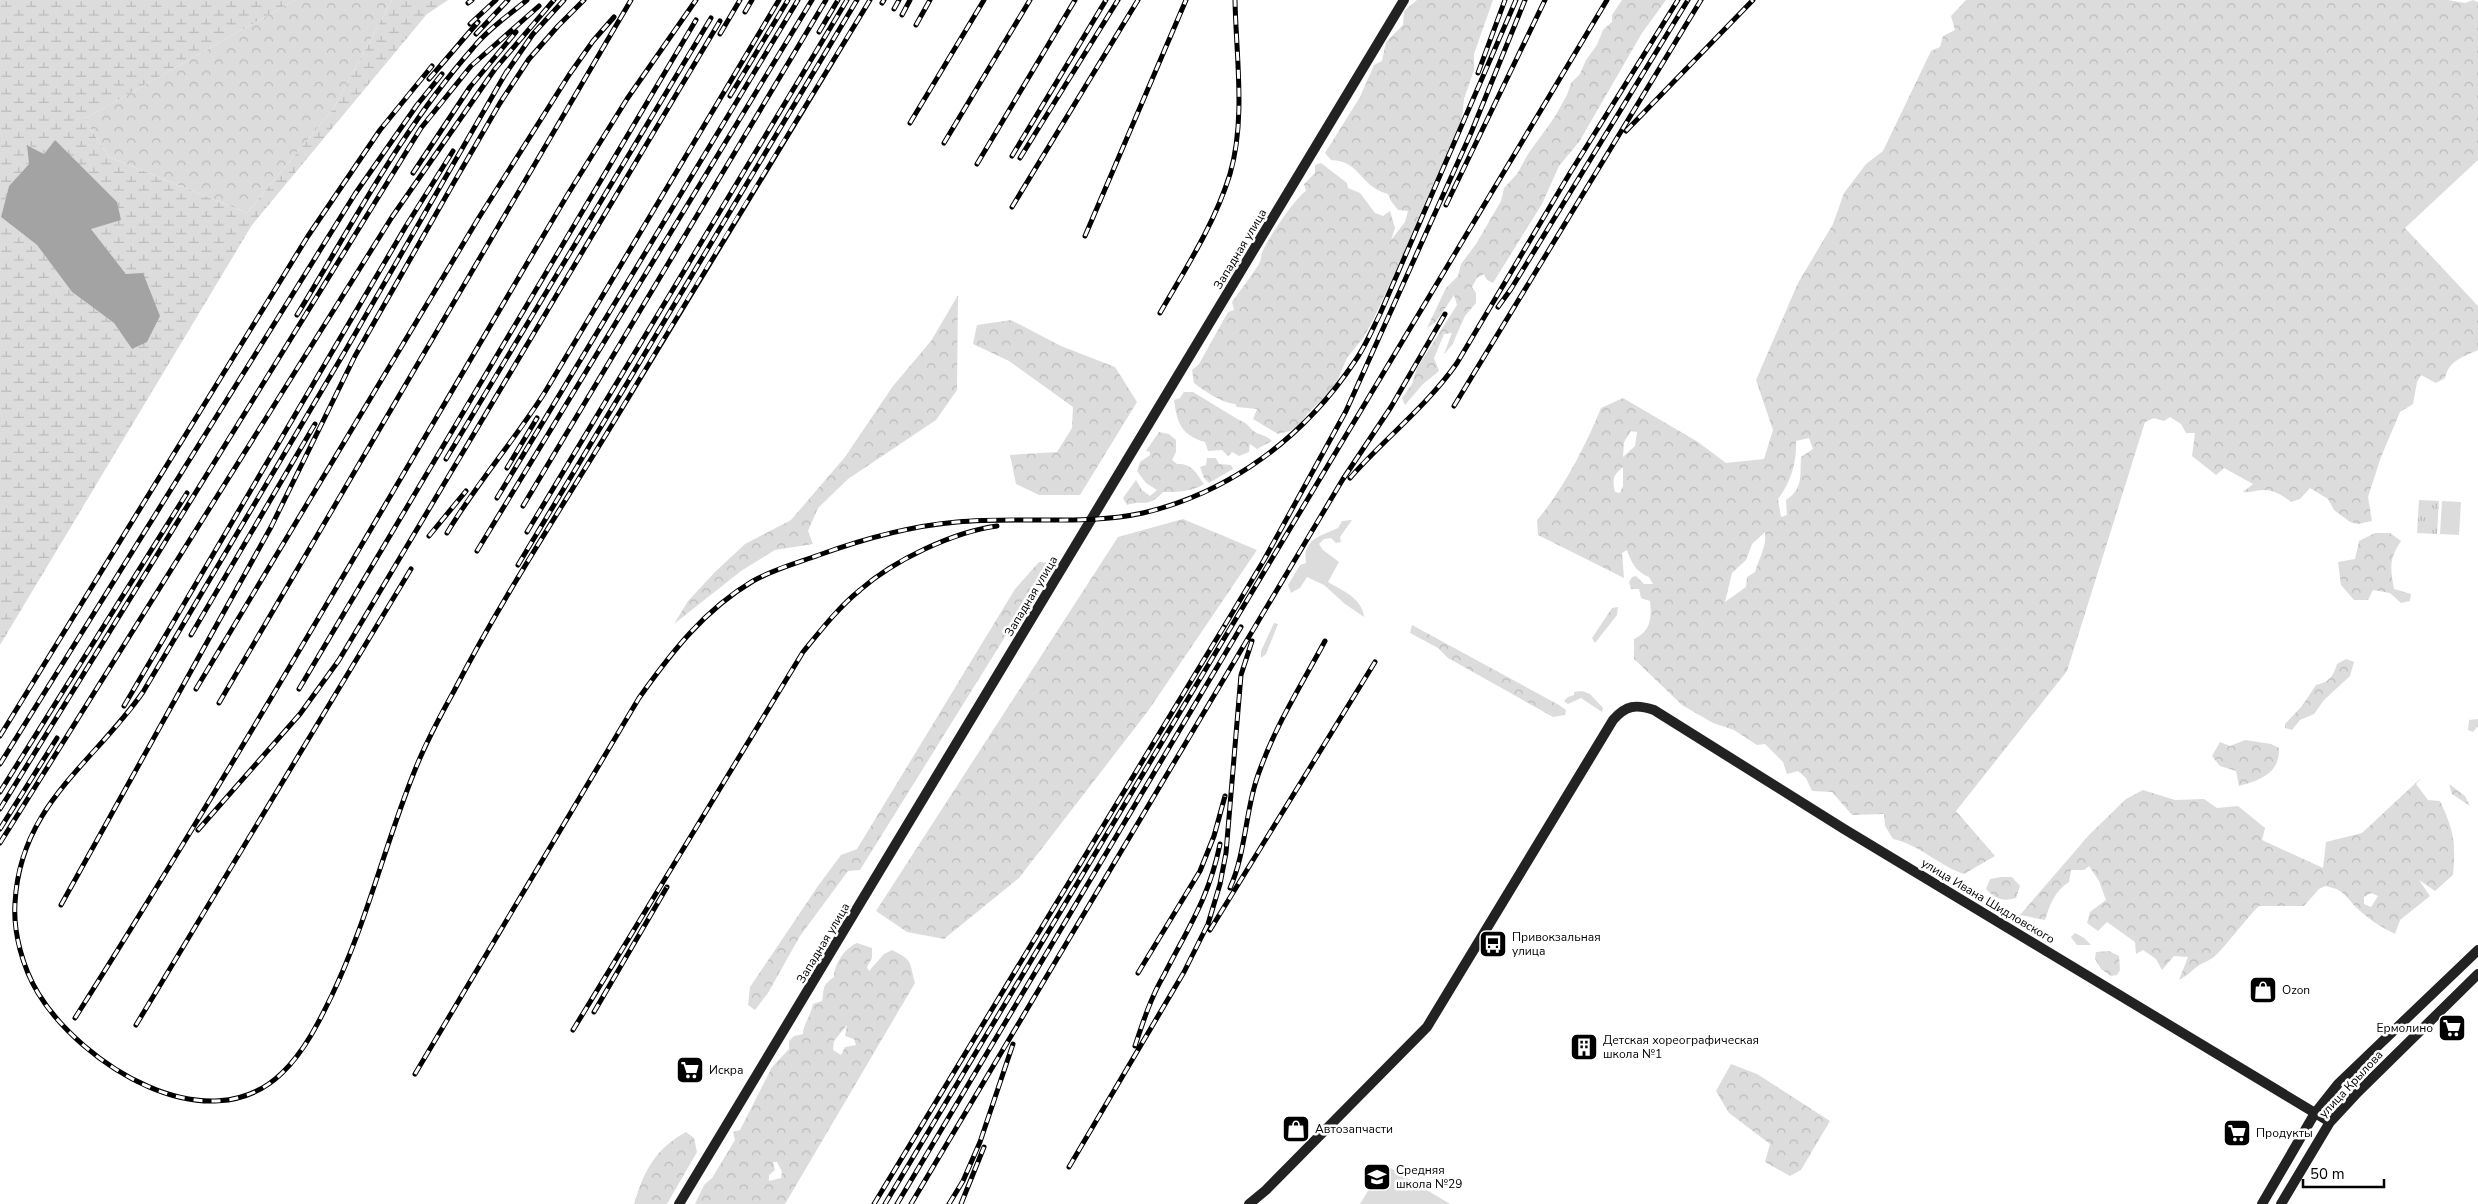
<svg xmlns="http://www.w3.org/2000/svg" width="2478" height="1204" viewBox="0 0 2478 1204" font-family="'Nunito Sans',sans-serif">
  <defs>
    <pattern id="forest-crowns" width="20" height="18" patternUnits="userSpaceOnUse" patternTransform="scale(1.25)"><rect width="20" height="18" fill="#dcdcdc"/><path d="M2 6a3 3 0 1 1 6 0M12 15a3 3 0 1 1 6 0" fill="none" stroke="#bbb"/></pattern>
    <pattern id="wetland-marsh" width="20" height="14" patternUnits="userSpaceOnUse" patternTransform="scale(1.25)"><rect width="20" height="14" fill="#dcdcdc"/><path d="M1 5h8M5 5V1M11 12h8M15 12V8" fill="none" stroke="#bbb"/></pattern>
    <pattern id="park-tufts" width="24" height="20" patternUnits="userSpaceOnUse" patternTransform="scale(1.25)"><rect width="24" height="20" fill="#dcdcdc"/><path d="M3 7l-1-3M5 7V3M7 7l1-3M15 17l-1-3M17 17v-4M19 17l1-3" fill="none" stroke="#bbb"/></pattern>
  </defs>
  <rect width="100%" height="100%" fill="#fff"/>
  <path fill="#dcdcdc" d="M2442 501 2461 502 2459 535 2440 534Z
    M1352 520 1340 537 1341 542 1336 543 1331 538 1324 539 1319 544 1323 550 1339 562 1328 582C1343 591 1362 598 1364 617L1345 604 1324 585 1307 577 1300 588 1291 593 1288 585 1300 565 1306 563C1302 539 1321 536 1338 528L1342 521Z
    M1274 623 1278 624 1266 654 1261 658V651Z
    M1582 691 1590 694 1603 708 1602 712 1581 698 1568 704 1564 701 1568 697 1574 695V692Z
    M1384 1164 1450 1204H1360Z"/>
  <path fill="url(#forest-crowns)" fill-rule="evenodd" d="M295 0H392L333 109 247 213 109 157 84 119Z
    M1417 0H1493L1474 54V70L1464 99 1462 119 1447 154 1440 176 1432 186 1431 200 1421 228 1417 226 1372 322 1363 338 1347 358 1334 388 1307 414 1299 426 1290 431 1278 434 1253 419 1257 409 1237 407 1235 404C1220 402 1206 392 1194 383L1192 370 1199 364 1228 312 1234 310 1232 302C1241 289 1251 277 1259 264 1261 261 1261 256 1262 253 1266 241 1296 197 1306 191L1304 184 1315 173V165L1321 163 1347 183 1348 188 1360 193 1375 213 1383 216 1390 211 1395 228 1391 240 1405 222 1408 211 1398 210 1391 201 1388 194C1359 186 1361 161 1331 160L1325 153 1360 97 1374 65 1382 61 1386 42 1403 25 1404 11Z
    M1622 0H1666L1642 33 1579 142 1559 166 1542 204 1493 283 1487 280 1484 274 1477 278 1472 287 1476 293V303L1465 316 1452 345 1444 354 1452 333 1444 334 1434 358 1439 371 1422 385 1405 405 1402 398 1412 384 1417 368 1457 305 1454 295 1436 322 1427 328 1446 288 1458 276 1461 264 1476 244 1501 201 1504 188 1517 174 1528 154 1554 118 1567 95 1571 83 1580 74 1586 60 1597 45 1603 30 1612 22V15Z
    M1966 0H2448L2465 3 2473 0 2478 2V160L2405 228 2478 306V350C2463 357 2449 360 2445 378L2436 383 2421 375 2417 382 2413 404 2400 412 2381 457 2368 497 2372 521 2358 524 2350 522 2334 510 2328 499 2310 488 2300 499 2291 502C2283 496 2275 490 2264 490 2257 490 2251 493 2243 492L2253 484 2224 468 2216 475 2192 456 2195 433H2186L2181 424 2170 417 2164 421 2154 418 2145 422 2067 671 1956 811 1995 856 1964 874C1938 865 1920 845 1893 839L1885 826 1884 814 1852 815 1832 792 1812 791 1806 778 1798 771 1787 774 1783 762 1765 744 1757 745 1734 730 1713 723 1682 705 1634 659V639C1651 631 1652 618 1650 601L1641 598 1639 589H1631L1629 582 1632 577 1636 576 1644 584H1653L1649 577C1636 572 1631 562 1627 550L1622 553 1624 578 1538 535 1537 520C1563 490 1586 445 1601 408L1623 398 1698 442 1726 463 1764 459 1773 430 1756 380 1798 283 1833 224 1844 193 1866 164 1883 151 1931 51 1940 47 1943 36 1955 30 1951 16ZM1631 431 1637 432 1635 446 1623 457 1624 442ZM1809 438 1813 449 1801 457C1800 476 1803 489 1786 500L1787 515 1781 517 1778 499C1791 482 1797 462 1796 441ZM1623 467V486L1620 493 1615 492C1612 480 1613 475 1623 467ZM1765 532C1767 546 1759 558 1755 572L1747 577 1746 587 1725 602 1732 573 1746 560 1752 544Z
    M958 295 957 390 936 420 848 479 818 508 808 531 813 544 775 550 741 571 674 624 688 601 715 572 745 544 791 520 845 457 893 386 931 341Z
    M1011 320 1061 346 1115 367 1137 402 1080 495H1039L1016 484 1010 455 1057 452 1072 428 1073 407 1009 361 973 344 977 325Z
    M1184 392H1193L1239 420C1248 423 1248 427 1255 432 1261 436 1267 435 1272 441L1257 449 1250 444 1249 452 1239 456 1232 452 1228 456 1222 450 1208 451 1205 442C1181 435 1177 423 1174 400L1180 398Z
    M1159 432 1169 434 1176 440V452L1172 460 1177 464C1192 463 1196 473 1204 484 1191 492 1178 492 1163 492 1147 509 1145 499 1127 505L1123 498 1136 480 1142 490 1150 496 1157 490 1146 483 1137 471 1140 462 1150 455V452L1146 451Z
    M1207 458H1216L1219 464 1231 465 1233 469 1209 483 1204 478 1200 467 1206 465Z
    M1183 519 1257 550 1148 711 1019 878 944 939 907 932 876 911 1118 537Z
    M2375 533H2390L2401 541C2389 559 2390 567 2394 589L2411 594 2410 601 2401 603 2390 593 2373 590 2368 600H2354L2341 585 2338 562 2355 559 2359 541Z
    M1039 562 1051 563 860 870 848 871 800 936 768 993 755 1010 748 1005 750 987 818 886 841 855 857 849 1015 589Z
    M1618 607 1617 615 1595 643 1592 638 1612 608Z
    M1412 625 1559 705 1566 710 1565 715 1553 717 1448 658 1438 648 1410 633Z
    M2346 659 2354 662 2350 676 2324 700 2314 714 2300 720 2292 730 2285 728V724L2302 706 2316 685C2329 682 2333 677 2337 664Z
    M2478 719V726L2473 732 2468 730 2469 720Z
    M2245 740 2271 744 2279 748C2280 773 2261 780 2239 786L2236 771 2220 766 2212 756 2220 742 2230 746Z
    M2421 778 2416 784 2428 800 2440 801C2454 831 2456 842 2453 875L2435 891 2419 880 2430 896 2400 920 2395 934C2381 927 2370 920 2359 910 2345 897 2346 890 2325 886L2319 889 2304 906H2259C2243 922 2231 940 2215 956 2210 961 2203 962 2198 966 2191 971 2187 976 2179 980L2188 957 2174 956 2162 970 2156 959 2143 950 2136 954 2135 942 2107 922 2098 931 2087 923 2090 912 2106 900 2099 881 2089 866 2084 870H2071L2069 882C2055 891 2050 904 2045 920L2020 915 2089 835 2126 799 2143 790 2175 800 2204 799 2217 808 2238 806 2265 828 2262 840 2323 868 2326 842 2362 833ZM2371 893 2378 896 2371 907 2364 904V897Z
    M2449 784 2465 796 2470 806 2452 794Z
    M2001 877H2012L2020 886 2016 898C2002 902 1996 899 1986 889L1990 879Z
    M2075 933 2084 938 2091 945H2077L2071 937Z
    M857 943 872 948V958L867 967 869 971 884 954 892 950C914 961 909 962 915 983L785 1204H695L704 1185 712 1178 735 1140 733 1132 740 1130 772 1067 789 1049V1041L794 1036 803 1034C803 1025 811 1015 813 1004L822 1001C825 988 821 986 834 977 834 964 845 948 857 943ZM847 1025 845 1036 854 1039 856 1045 845 1047 841 1055 833 1050 834 1041ZM773 1162H777L782 1172 781 1178 769 1181V1175L775 1170Z
    M2109 951 2119 956 2120 970 2117 975 2111 976 2101 969 2095 959 2096 952Z
    M1731 1064 1757 1074 1830 1121 1801 1170 1790 1176 1765 1162 1770 1144 1729 1113 1716 1091Z
    M686 1132 694 1138 697 1152 667 1204H634C644 1171 655 1149 686 1132Z"/>
  <path fill="url(#wetland-marsh)" fill-rule="evenodd" d="M0 0H295L84 119 109 157 247 213 333 109 392 0H448L427 14 252 225 0 645ZM55 140 91 229 126 274 132 349 114 323 72 292 37 245 1 217 9 186 29 164 28 145 44 154Z"/>
  <path fill="url(#park-tufts)" d="M2419 500 2439 501 2437 534 2417 533Z"/>
  <path fill="#a3a3a3" d="M55 140 117 202 121 220 91 229 126 274 143 273 160 316 147 342 132 349 114 323 72 292 37 245 1 217 9 186 29 164 27 145 44 154Z"/>
  <g fill="none" stroke-linecap="round" stroke-linejoin="round">
    <path stroke="#222" stroke-width="10" d="M679 1204 1404 0
      M1249 1204 1266 1190 1427 1027 1613 720C1626 705 1636 704 1654 710L1844 829 2330 1122
      M2262 1204 2315 1113 2338 1084 2478 950
      M2281 1204 2330 1122 2356 1094 2478 974"/>
    <g stroke="#000" stroke-width="5">
      <path id="rail" d="M468 3 472 0
        M882 3 884 0
        M894 9 899 0
        M745 12 752 0
        M902 15 910 0
        M470 24 496 0
        M916 25 930 0
        M819 32 838 0
        M476 34 508 0
        M720 34 740 0
        M507 71 344 353 143 692C93 764 20 805 15 903 13 933 23 968 38 993 81 1064 208 1145 282 1073 304 1052 319 1022 332 995 366 924 384 848 413 775 424 746 439 718 454 691 500 602 555 518 607 433 694 288 782 144 870 0
        M1478 73 1505 0
        M504 76 533 34 564 0
        M429 79 478 22
        M730 96 788 0
        M910 123 984 0
        M1626 131 1753 0
        M944 143 1030 0
        M1012 156 1106 0
        M1020 158 1118 0
        M977 164 1075 0
        M413 173 470 87 516 32
        M1446 205 1545 0
        M1012 207 1138 0
        M1085 236 1186 0
        M1498 307 1511 289 1688 0
        M1160 313C1186 268 1215 223 1230 174 1246 119 1236 56 1235 0
        M297 315C352 225 403 127 473 48 488 29 509 15 527 0
        M1454 406 1701 0
        M446 459 711 18
        M507 468 537 418
        M1350 478C1385 438 1426 407 1457 363L1570 173 1678 0
        M497 498 798 0
        M523 506 826 0
        M527 532 847 0
        M447 533C476 484 514 441 545 392L779 0
        M429 536 466 491
        M477 551 812 0
        M518 565 857 0
        M1225 625 1264 560 1346 411 1471 133 1525 0
        M191 635 315 424
        M196 689 478 219 569 75 593 41 614 17
        M299 689 696 20
        M219 703 631 0
        M124 706 406 226 453 151
        M0 736 308 236 380 130 432 66
        M0 764 355 194 417 105 442 74
        M0 792 187 493
        M0 809 421 128 471 66 539 6
        M0 829 57 738
        M198 830 300 714 339 660 720 21
        M0 843 392 217 495 69 554 0
        M1230 888C1247 850 1245 806 1261 767 1277 723 1303 682 1325 641
        M61 905 271 527 355 356 453 184 500 103 529 59 558 26 584 0
        M1210 930 1375 662
        M1138 973 1200 871 1214 836 1225 796
        M594 1012 667 887
        M75 1018C246 748 405 469 568 194L627 99 696 0
        M136 1025 411 569
        M573 1030 803 652C821 630 838 608 860 590 894 560 953 532 997 526
        M1135 1046C1143 1022 1151 997 1164 975 1188 928 1209 898 1220 844
        M415 1074 639 698C671 653 704 610 753 581 772 570 797 563 819 555 863 539 910 526 957 522 1018 516 1083 526 1143 513 1232 492 1305 436 1355 361 1365 347 1372 330 1380 314L1516 0
        M1069 1167 1184 972 1208 924 1220 884 1226 853 1241 675 1252 641
        M874 1204 1228 620
        M885 1204 1607 0
        M897 1204 1241 627
        M911 1204 1343 479 1391 407 1445 314
        M949 1204 963 1181 980 1142 1013 1044
        M961 1204 984 1147"/>
    </g>
    <use href="#rail" stroke="#fff" stroke-width="3" stroke-dasharray="9" stroke-linecap="butt"/>
  </g>
  <defs>
    <g id="bus-square" transform="scale(1.4375)"><rect x="-9" y="-9" width="18" height="18" rx="4" fill="#000" stroke="#fff"/><path d="M-5-6H5V4H4V6H2V4H-2V6H-4V4H-5ZM-3.5-4V0h7V-4ZM-3.5 1.2v1.5H-2V1.2ZM2 1.2v1.5H3.5V1.2Z" fill="#fff"/></g>
    <g id="shop-square" transform="scale(1.4375)"><rect x="-9" y="-9" width="18" height="18" rx="4" fill="#000" stroke="#fff"/><path d="M-5-2.5h2.3a2.7 3.5 0 0 1 5.4 0H5L5.5 6h-11ZM-1.5-2.5h3a1.5 2.3 0 0 0-3 0Z" fill="#fff"/></g>
    <g id="supermarket-square" transform="scale(1.4375)"><rect x="-9" y="-9" width="18" height="18" rx="4" fill="#000" stroke="#fff"/><path d="M-6-5.5h2.5l.6 2H6L4.5 2H-2.5L-4.4-4H-6ZM-1.5 3.2a1.3 1.3 0 1 0 .1 0ZM3 3.2a1.3 1.3 0 1 0 .1 0Z" fill="#fff"/></g>
    <g id="building-square" transform="scale(1.4375)"><rect x="-9" y="-9" width="18" height="18" rx="4" fill="#000" stroke="#fff"/><path d="M-4-6H4V6H1V3H-1V6H-4ZM-2.5-4.3h1.7v1.8h-1.7ZM.8-4.3h1.7v1.8H.8ZM-2.5-1h1.7V.8h-1.7ZM.8-1h1.7V.8H.8Z" fill="#fff"/></g>
    <g id="school-square" transform="scale(1.4375)"><rect x="-9" y="-9" width="18" height="18" rx="4" fill="#000" stroke="#fff"/><path d="M0-5L7-2L0 1L-7-2ZM-4 1L0 2.5L4 1V4Q0 6-4 4Z" fill="#fff"/></g>
  </defs>
  <g fill-rule="evenodd">
    <use href="#bus-square" x="1493" y="944"/>
    <use href="#shop-square" x="2263" y="990"/>
    <use href="#supermarket-square" x="2452" y="1028"/>
    <use href="#building-square" x="1584" y="1047"/>
    <use href="#supermarket-square" x="690" y="1070"/>
    <use href="#shop-square" x="1296" y="1129"/>
    <use href="#supermarket-square" x="2237" y="1133"/>
    <use href="#school-square" x="1377" y="1177"/>
  </g>
  <g text-anchor="middle" stroke-width="5" stroke-linejoin="round" paint-order="stroke">
    <g font-size="12" fill="#000" stroke="#fff">
      <text transform="translate(1240 249) rotate(-59)" y="4">Западная улица</text>
      <text transform="translate(1031 596) rotate(-59)" y="4">Западная улица</text>
      <text transform="translate(1988 901) rotate(31)" y="4">улица Ивана Шидловского</text>
      <text transform="translate(823 943) rotate(-59)" y="4">Западная улица</text>
      <text transform="translate(2351 1084) rotate(-47)" y="4">улица Крылова</text>
    </g>
    <g font-size="12" fill="#000" stroke="#fff" text-anchor="start">
      <text x="1512" y="941">Привокзальная<tspan x="1512" dy="14">улица</tspan></text>
      <text x="2282" y="994">Ozon</text>
      <text x="2433" y="1032" text-anchor="end">Ермолино</text>
      <text x="1603" y="1044">Детская хореографическая<tspan x="1603" dy="14">школа №1</tspan></text>
      <text x="709" y="1074">Искра</text>
      <text x="1315" y="1133">Автозапчасти</text>
      <text x="2256" y="1137">Продукты</text>
      <text x="1396" y="1174">Средняя<tspan x="1396" dy="14">школа №29</tspan></text>
    </g>
  </g>
  <path d="M2303 1179v8h81v-8" fill="none" stroke="#000000" stroke-width="2.5"/>
  <text x="2310" y="1179" font-size="15" fill="#000000" stroke="#ffffff" stroke-width="4" paint-order="stroke">50 m</text>
</svg>
